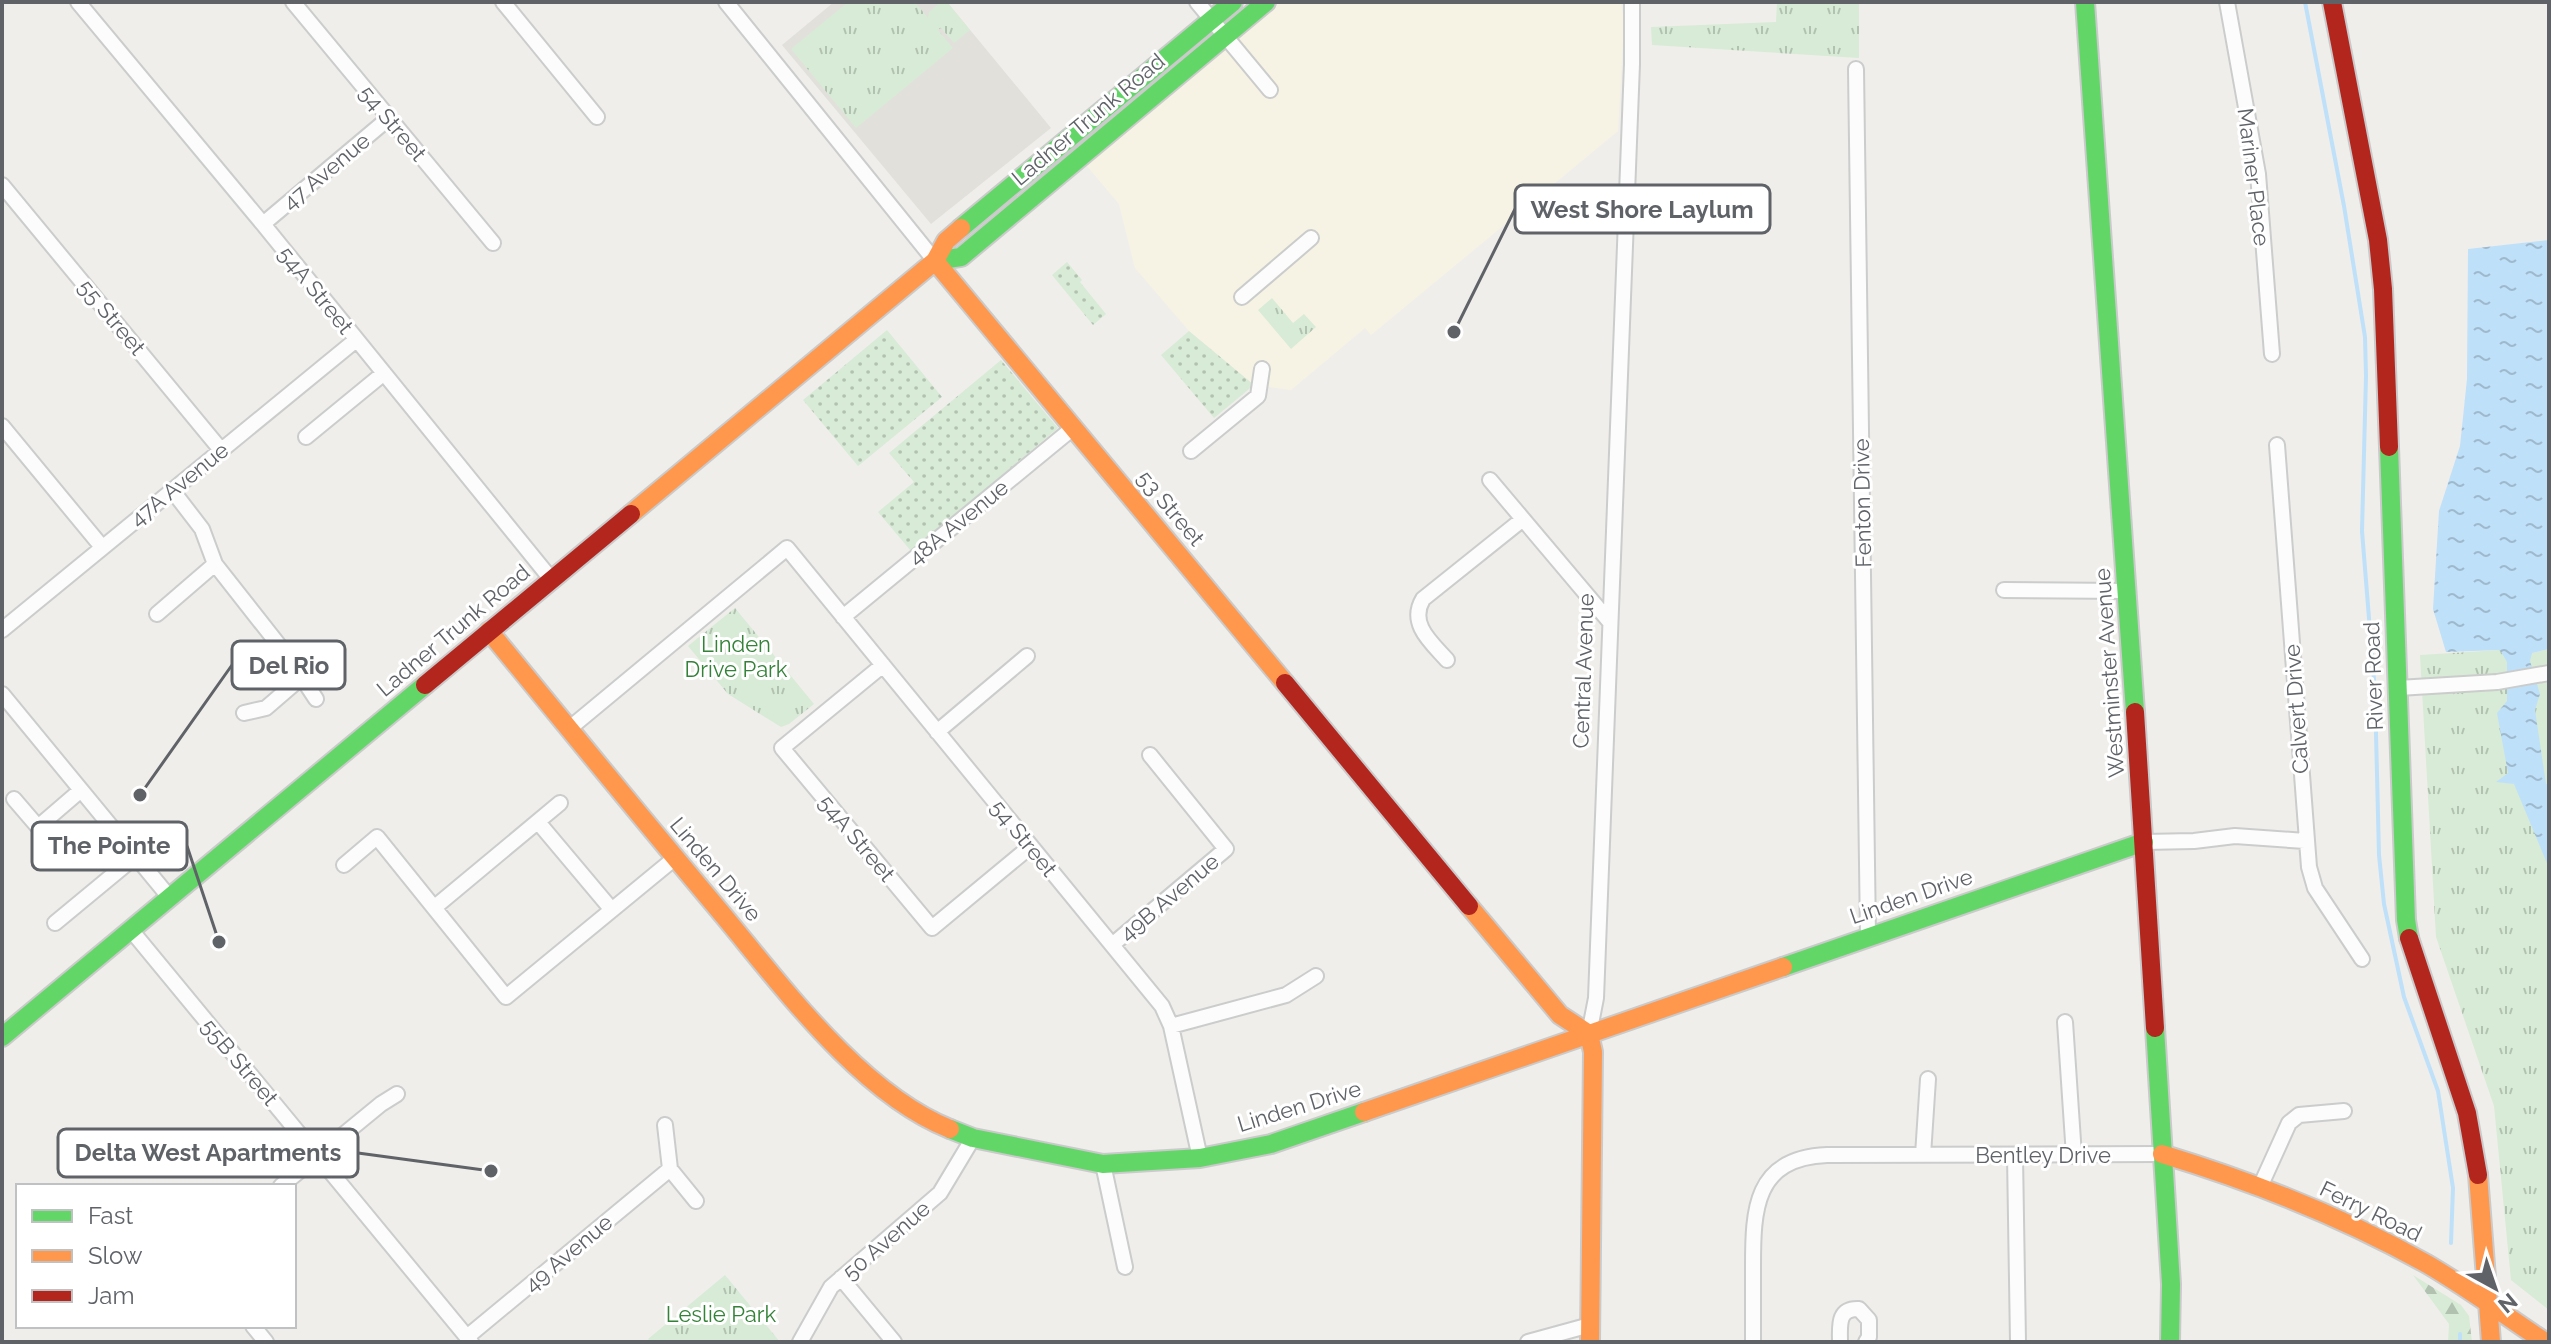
<svg xmlns="http://www.w3.org/2000/svg" width="2551" height="1344" viewBox="0 0 2551 1344" font-family="Raleway,sans-serif">
  <defs>
    <pattern id="grass-dots" width="8" height="8" patternUnits="userSpaceOnUse" patternTransform="scale(2)"><rect width="8" height="8" fill="#d8ebd6"/><path d="M2 2h.1M6 6h.1" fill="none" stroke="#b2c2b1" stroke-width="1.8" stroke-linecap="round"/></pattern>
    <pattern id="forest-firs" width="22" height="20" patternUnits="userSpaceOnUse" patternTransform="scale(2)"><rect width="22" height="20" fill="#d8ebd6"/><path d="M5 1l3.5 6h-7zM16 11l3.5 6h-7z" fill="#b2c2b1"/></pattern>
    <pattern id="park-tufts" width="24" height="20" patternUnits="userSpaceOnUse" patternTransform="scale(2)"><rect width="24" height="20" fill="#d8ebd6"/><path d="M3 7l-1-3M5 7V3M7 7l1-3M15 17l-1-3M17 17v-4M19 17l1-3" fill="none" stroke="#b2c2b1"/></pattern>
    <pattern id="water-ripples" width="26" height="14" patternUnits="userSpaceOnUse" patternTransform="scale(2)"><rect width="26" height="14" fill="#bfe0f9"/><path d="M2 4q2-2 4 0t4 0M15 11q2-2 4 0t4 0" fill="none" stroke="#9eb9cd"/></pattern>
  </defs>
  <rect width="100%" height="100%" fill="#efeeea"/>
  <path fill="#f7f3e4" d="M1280 2H1621L1624 23 1618 131 1371 335 1365 328 1291 390 1254 385 1189 331 1135 268 1119 204 1086 165Z"/>
  <path fill="#e2e0da" d="M834 2H947L1051 128 931 224 782 45Z"/>
  <path fill="url(#grass-dots)" d="M1067 262 1082 280 1080 282 1106 314 1093 325 1052 275Z
    M887 330 942 397 858 466 803 400Z
    M1189 331 1254 385 1214 418 1161 355Z
    M1001 360 1058 428 911 551 878 512 914 482 889 453Z"/>
  <path fill="url(#forest-firs)" d="M2413 1275 2461 1305 2469 1316 2472 1342H2448L2449 1324Z"/>
  <path fill="url(#park-tufts)" d="M848 2H915L928 18 929 12 940 2H947L970 30 954 43 941 28 938 30 953 48 856 128 791 49Z
    M1777 2H1859V58L1652 45 1651 27 1776 22Z
    M1272 298 1293 323 1304 314 1316 327 1291 349 1258 310Z
    M735 608 814 704 789 724 781 727 728 694 688 646Z
    M2549 649V1310L2511 1280 2494 1106 2436 937 2420 655 2500 650 2532 653Z
    M725 1275 780 1342H651L648 1339Z"/>
  <path fill="url(#water-ripples)" d="M2549 240V649L2532 653 2530 661 2540 694 2535 710 2546 784 2549 785V868L2514 784 2496 782 2508 773 2497 713 2507 701V662L2500 650 2446 652 2433 609 2439 511 2460 446 2467 379 2468 249Z"/>
  <g fill="none" stroke-linecap="round" stroke-linejoin="round">
    <path stroke="#bfe0f9" stroke-width="4" d="M2305 2 2344 206 2365 337 2366 376 2362 531 2375 693 2379 855 2384 904 2404 997 2438 1091 2453 1188 2451 1243
      M2460 1334V1342"/>
    <g stroke="#cbcccc" stroke-width="18">
      <path id="street" d="M78 2 263 224 551 579
        M293 2 493 243
        M503 2 597 117
        M726 2 935 261
        M1197 2 1270 90
        M2227 2 2258 174 2272 354
        M1856 69 1868 936
        M2 185 221 450
        M263 224 389 118
        M1242 297 1311 238
        M2 426 102 547
        M306 437 384 373
        M2277 445 2309 867 2315 888 2362 959
        M1191 451 1258 396 1262 369
        M1490 480 1609 621
        M172 490 202 529 215 564 289 658 316 699
        M2004 590 2127 591
        M157 614 215 564
        M843 617 1073 428
        M2 630 356 340
        M1447 660C1432 643 1408 624 1423 599L1523 519
        M883 665 782 748 932 928 1031 846
        M2398 688 2497 682 2549 673
        M2 694 170 898
        M244 713 266 708 302 677
        M570 728 787 548 1162 1006 1171 1026 1200 1158
        M937 732 1027 656
        M14 799 63 856
        M538 822 612 910
        M38 827 81 790
        M2144 842 2194 841 2235 836 2305 841
        M344 865 377 837 506 997 675 858
        M435 907 560 803
        M55 923 136 856
        M131 930 471 1342
        M1112 945 1226 849 1150 755
        M2065 1022 2074 1156
        M1171 1026 1286 995 1316 976
        M1589 1034 1596 998 1632 64V2
        M665 1125 670 1169 696 1201
        M1923 1155 1928 1079
        M2015 1156 2018 1342
        M1103 1164 1125 1267
        M281 1186 381 1104 397 1094
        M2260 1187 2289 1123 2299 1115 2344 1111
        M841 1278 894 1342
        M253 1326 266 1342
        M467 1337 670 1169
        M800 1342 831 1287 940 1193 973 1138
        M1528 1342 1590 1325
        M1753 1342C1753 1317 1753 1292 1753 1267 1753 1210 1754 1158 1827 1155L2162 1154
        M1840 1342C1840 1326 1837 1308 1859 1309L1869 1320V1337L1866 1342"/>
    </g>
    <g stroke="#cacacb" stroke-width="22">
      <path id="fast" d="M2085 2 2135 712
        M961 228 1233 2
        M935 261 961 257 1266 2
        M2389 447 2406 920 2409 938
        M1783 967 2144 842
        M2155 1028 2171 1284 2170 1342
        M2 1037 425 685
        M950 1129 973 1138 1103 1164 1200 1158 1271 1144 1364 1112"/>
    </g>
    <g stroke="#cacacb" stroke-width="22">
      <path id="slow" d="M935 261 1285 683
        M631 514 935 261 946 241 961 228
        M489 631C565 724 641 817 718 909 780 983 859 1093 950 1129
        M1469 906 1560 1015 1589 1034
        M1589 1034 1593 1052 1590 1342
        M1364 1112 1783 967
        M2162 1154C2254 1182 2343 1217 2427 1264 2468 1288 2506 1316 2545 1342
        M2478 1175 2491 1342"/>
    </g>
    <g stroke="#cacacb" stroke-width="22">
      <path id="jam" d="M2332 2 2378 240 2383 289 2389 447
        M1285 683 1469 906
        M425 685 631 514
        M2135 712 2155 1028
        M2409 938 2467 1113 2478 1175"/>
    </g>
    <use href="#street" stroke="#fdfcfc" stroke-width="14"/>
    <use href="#fast" stroke="#63d668" stroke-width="18"/>
    <use href="#slow" stroke="#ff974d" stroke-width="18"/>
    <use href="#jam" stroke="#b3261e" stroke-width="18"/>
  </g>
  <g text-anchor="middle" stroke-width="6" stroke-linejoin="round" paint-order="stroke">
    <g font-size="22" fill="#5f6368" stroke="#fff">
      <text transform="translate(1088 119) rotate(-40)" y="8">Ladner Trunk Road</text>
      <text transform="translate(393 123) rotate(50)" y="8">54 Street</text>
      <text transform="translate(326 171) rotate(-40)" y="8">47 Avenue</text>
      <text transform="translate(2254 177) rotate(83)" y="8">Mariner Place</text>
      <text transform="translate(316 290) rotate(51)" y="8">54A Street</text>
      <text transform="translate(112 317) rotate(50)" y="8">55 Street</text>
      <text transform="translate(179 484) rotate(-39)" y="8">47A Avenue</text>
      <text transform="translate(1862 503) rotate(-91)" y="8">Fenton Drive</text>
      <text transform="translate(1171 508) rotate(50)" y="8">53 Street</text>
      <text transform="translate(958 522) rotate(-39)" y="8">48A Avenue</text>
      <text transform="translate(453 630) rotate(-40)" y="8">Ladner Trunk Road</text>
      <text transform="translate(1583 671) rotate(-88)" y="8">Central Avenue</text>
      <text transform="translate(2109 673) rotate(-94)" y="8">Westminster Avenue</text>
      <text transform="translate(2373 676) rotate(-92)" y="8">River Road</text>
      <text transform="translate(2296 709) rotate(-94)" y="8">Calvert Drive</text>
      <text transform="translate(857 838) rotate(50)" y="8">54A Street</text>
      <text transform="translate(1024 838) rotate(51)" y="8">54 Street</text>
      <text transform="translate(716 869) rotate(50)" y="8">Linden Drive</text>
      <text transform="translate(1911 896) rotate(-19)" y="8">Linden Drive</text>
      <text transform="translate(1169 897) rotate(-40)" y="8">49B Avenue</text>
      <text transform="translate(240 1062) rotate(50)" y="8">55B Street</text>
      <text transform="translate(1299 1106) rotate(-17)" y="8">Linden Drive</text>
      <text x="2043" y="1163">Bentley Drive</text>
      <text transform="translate(2371 1211) rotate(26)" y="8">Ferry Road</text>
      <text transform="translate(886 1240) rotate(-41)" y="8">50 Avenue</text>
      <text transform="translate(568 1253) rotate(-40)" y="8">49 Avenue</text>
    </g>
    <g font-size="22" fill="#348238" stroke="#fff">
      <text x="736" y="652">Linden<tspan x="736" dy="25">Drive Park</tspan></text>
      <text x="721" y="1322">Leslie Park</text>
    </g>
  </g>
  <path fill="none" stroke="#5f6368" stroke-width="3" d="M1454 332L1515 209M140 795L232 665M219 942L187 846M491 1171L358 1153"/>
  <g fill="#5f6368" stroke="#fff" stroke-width="3">
    <circle cx="1454" cy="332" r="8"/>
    <circle cx="140" cy="795" r="8"/>
    <circle cx="219" cy="942" r="8"/>
    <circle cx="491" cy="1171" r="8"/>
  </g>
  <g fill="#fff" stroke="#5f6368" stroke-width="3">
    <rect x="1515" y="185" width="255" height="48" rx="8"/>
    <rect x="232" y="641" width="113" height="48" rx="8"/>
    <rect x="32" y="822" width="155" height="48" rx="8"/>
    <rect x="58" y="1129" width="300" height="48" rx="8"/>
  </g>
  <g font-size="24" text-anchor="middle" font-weight="bold" fill="#5f6368">
    <text x="1642" y="218">West Shore Laylum</text>
    <text x="289" y="674">Del Rio</text>
    <text x="109" y="854">The Pointe</text>
    <text x="208" y="1161">Delta West Apartments</text>
  </g>
  <rect width="2551" height="1344" fill="none" stroke="#5f6368" stroke-width="8"/>
  <rect x="16" y="1184" width="280" height="144" fill="#ffffff" stroke="#bfc1c3" stroke-width="2"/>
  <rect x="32" y="1210" width="40" height="12" fill="#63d668" stroke="#bfc1c3" stroke-width="2"/>
  <text x="88" y="1224" font-size="24" fill="#5f6368">Fast</text>
  <rect x="32" y="1250" width="40" height="12" fill="#ff974d" stroke="#bfc1c3" stroke-width="2"/>
  <text x="88" y="1264" font-size="24" fill="#5f6368">Slow</text>
  <rect x="32" y="1290" width="40" height="12" fill="#b3261e" stroke="#bfc1c3" stroke-width="2"/>
  <text x="88" y="1304" font-size="24" fill="#5f6368">Jam</text>
  <g transform="translate(2495 1288) rotate(140)" stroke="#ffffff" stroke-width="6" paint-order="stroke">
  <path d="M0-6L14 30L0 20L-14 30Z" fill="#5f6368"/>
  <text y="-12" font-size="22" font-weight="bold" text-anchor="middle" fill="#5f6368">N</text>
  </g>
</svg>
